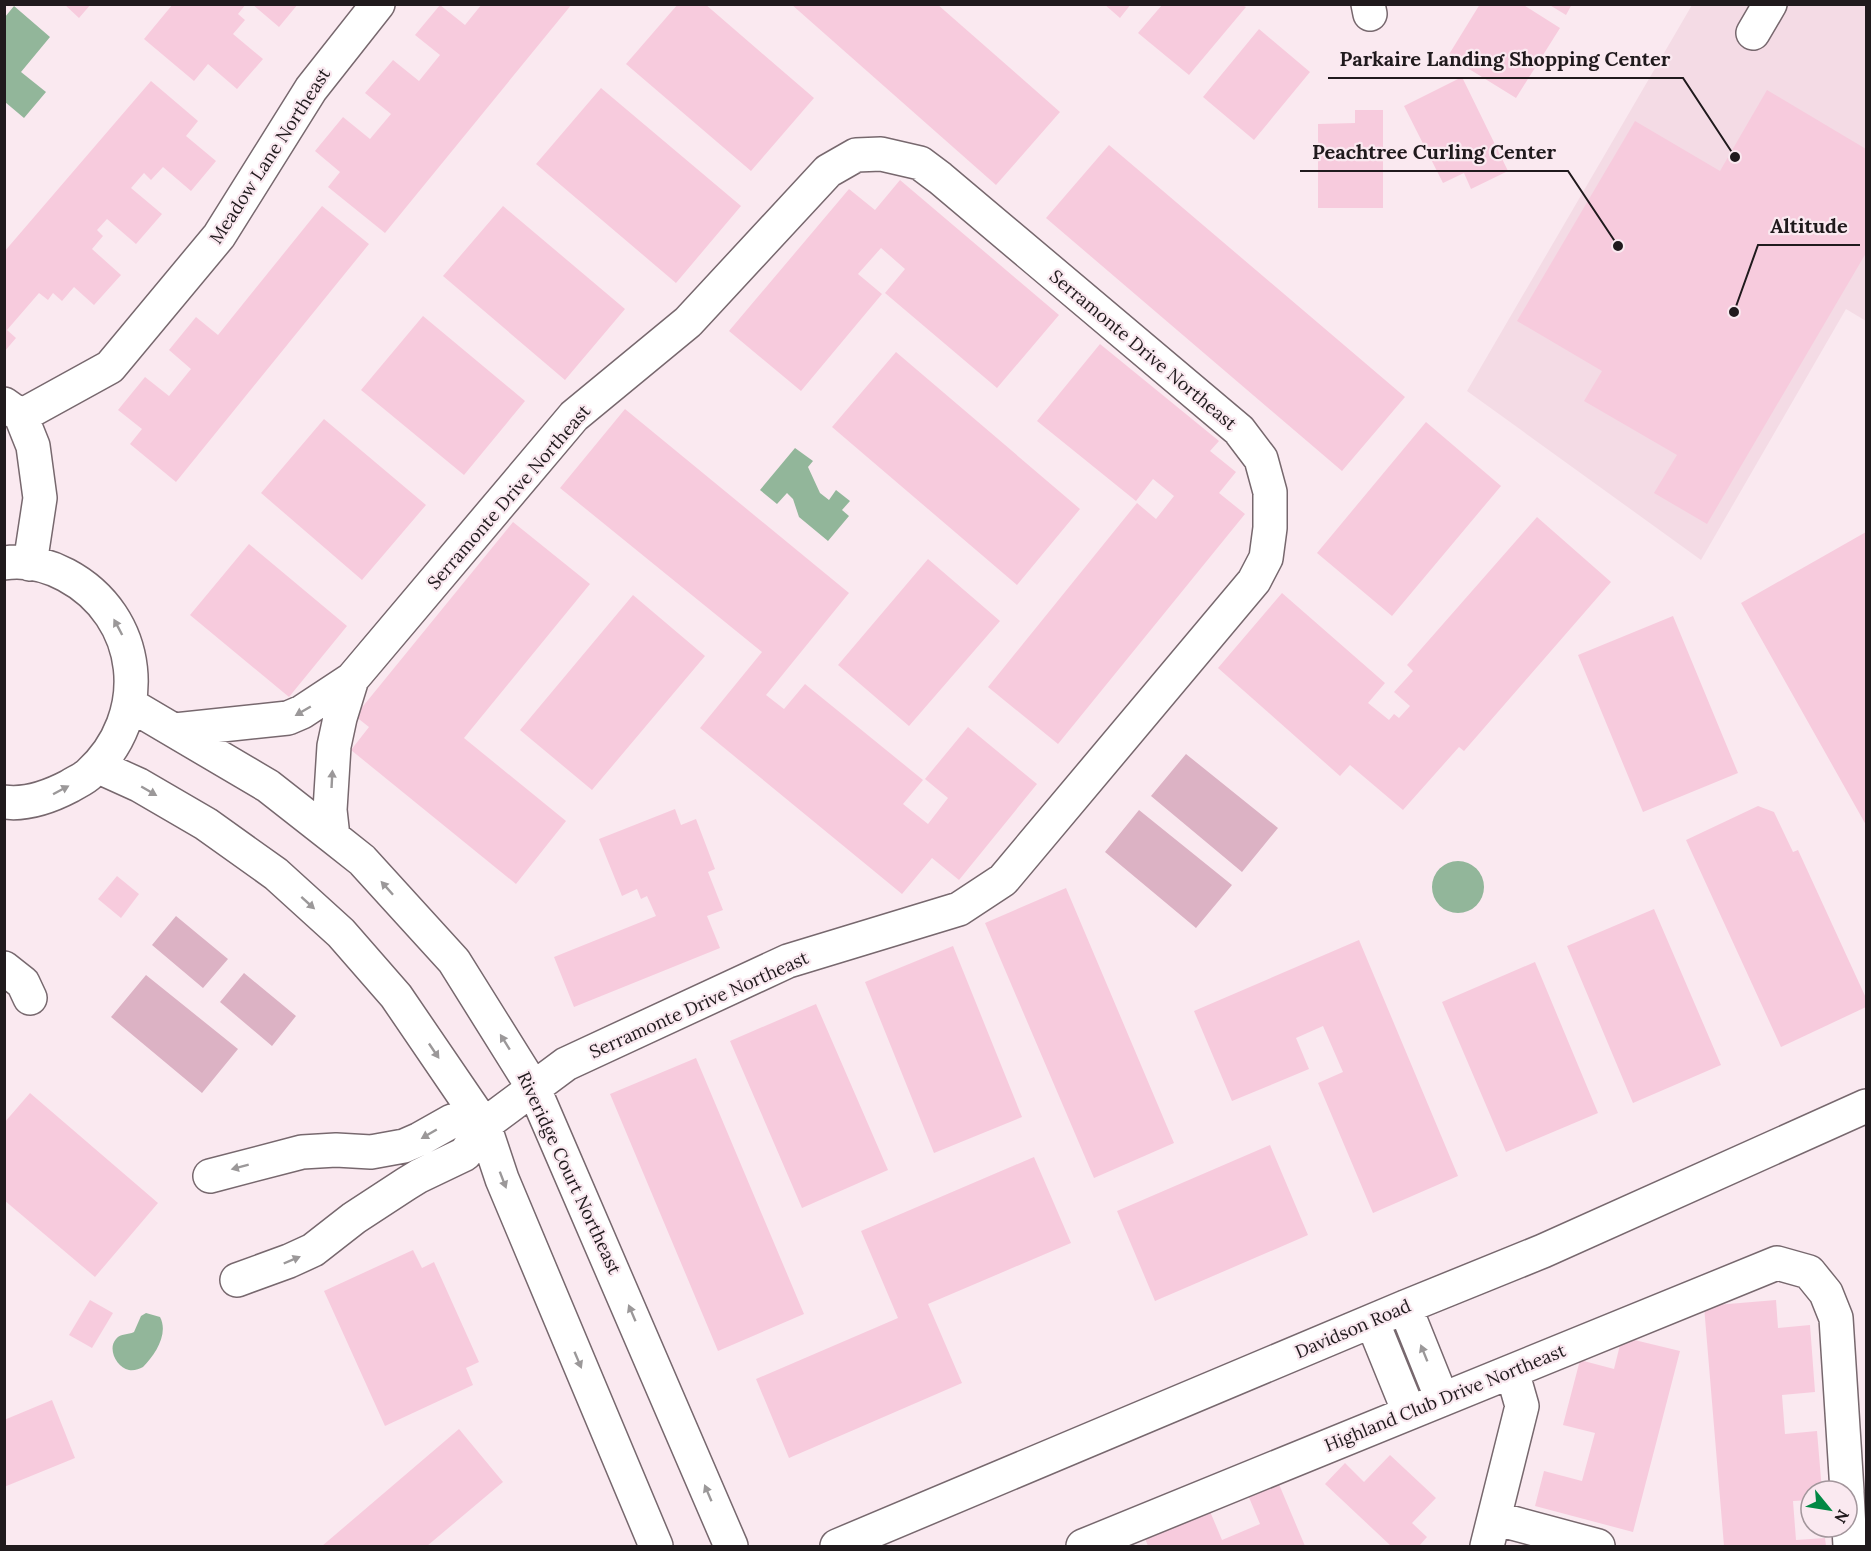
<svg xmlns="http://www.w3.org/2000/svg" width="1871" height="1551" viewBox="0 0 1871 1551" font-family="Lora,serif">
  <rect width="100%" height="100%" fill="#fae9f0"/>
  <path fill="#f4dbe5" d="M1692 5H1866V321L1846 309 1701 560 1467 391Z"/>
  <path fill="#dcb2c4" d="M1186 754 1278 828 1242 872 1151 796Z
    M1139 810 1232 885 1196 928 1105 852Z
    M176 916 228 959 203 988 152 945Z
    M244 973 296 1016 272 1046 220 1002Z
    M146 975 238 1049 202 1093 111 1017Z"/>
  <path fill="#92b69a" d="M14 6 50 37 21 72 46 92 24 118 5 102V17Z
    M795 448 813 461 808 467 820 493 829 500 836 490 850 501 842 510 849 516 828 541 799 517 793 499 787 493 777 504 760 490Z
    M1432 887a26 26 0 1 1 52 0a26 26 0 1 1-52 0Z
    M146 1313 160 1317C169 1334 155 1355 143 1367 139 1369 134 1371 129 1370 117 1368 107 1349 116 1339 121 1333 128 1335 134 1332L141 1316Z"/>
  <path fill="#f7cbdd" d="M64 4H91L79 18Z
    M173 4H246L238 14 245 20 233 34 263 59 237 89 208 64 194 81 144 39Z
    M252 4H298L279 27Z
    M482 4H572L385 233 328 187 340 172 315 151 343 117 370 139 391 114 365 93 393 60 419 81 440 55 415 35 440 5 465 25Z
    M678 4H705L814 98 751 171 626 64Z
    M791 4H937L1060 112 996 185Z
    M1104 4H1131L1120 18Z
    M1480 4H1522L1560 28 1516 98 1448 56Z
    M1548 4H1572L1566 15Z
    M1162 5H1242L1246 7 1189 75 1138 33Z
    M1259 29 1310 72 1254 140 1203 97Z
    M1462 77 1508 171 1471 189 1464 173 1443 183 1404 106Z
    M151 81 198 121 186 136 216 161 191 191 163 167 151 180 144 173 131 188 162 214 136 244 107 219 97 230 103 236 92 249 121 275 94 305 74 287 62 301 53 293 48 300 39 293 7 330 16 338 4 352V252Z
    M601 88 741 206 676 283 536 164Z
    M1767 90 1866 149V253L1707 524 1654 493 1677 455 1584 401 1602 371 1517 321 1635 121 1720 171Z
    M1355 110H1383V208H1318V124L1355 123Z
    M1109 145 1405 397 1342 471 1046 218Z
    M900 180 1059 315 997 388 885 293 905 269 881 248 858 274 882 294 801 391 729 331 849 189 875 210Z
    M322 206 369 244 176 482 130 444 142 429 118 410 145 377 169 396 191 369 169 350 196 317 218 335Z
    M503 206 625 309 565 380 443 276Z
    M423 316 525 401 464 475 361 390Z
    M1100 344 1219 441 1210 451 1236 472 1219 493 1245 514 1058 744 988 687 1137 503 1156 519 1174 496 1153 479 1136 501 1037 421Z
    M896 352 1080 509 1017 585 832 427Z
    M625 409 849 593 766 695 784 709 805 684 923 780 903 804 928 824 948 798 925 779 968 727 1037 784 959 880 932 858 902 894 700 728 762 652 560 488Z
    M324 419 426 505 362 580 261 493Z
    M1426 422 1501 486 1392 616 1317 553Z
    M1537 517 1611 582 1464 751 1459 747 1403 810 1350 765 1340 776 1218 668 1282 593 1385 683 1368 703 1389 720 1394 714 1399 718 1410 706 1394 692 1413 671 1407 665Z
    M513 522 590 584 464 738 566 821 516 884 351 750 369 727 355 716Z
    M1866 532V825L1741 603Z
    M249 544 347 626 289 697 190 615Z
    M928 559 1000 621 909 726 838 665Z
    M633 595 705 656 592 790 520 730Z
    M1673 616 1738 773 1643 812 1578 655Z
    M1758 806 1774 812 1793 852 1798 850 1866 998V1007L1781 1047 1686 840Z
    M675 809 681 825 696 819 715 869 708 872 723 910 707 916 720 948 574 1007 554 957 656 916 647 896 641 899 637 889 622 896 599 839Z
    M117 876 139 894 121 918 98 899Z
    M1066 888 1174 1143 1094 1178 985 923Z
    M1654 909 1721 1065 1633 1103 1567 946Z
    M1359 940 1458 1176 1373 1213 1318 1083 1343 1072 1323 1026 1296 1038 1309 1069 1232 1101 1194 1011Z
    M953 946 1022 1117 934 1153 865 982Z
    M1535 962 1598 1113 1506 1152 1442 1002Z
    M816 1004 888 1170 802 1208 730 1041Z
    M696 1058 804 1314 718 1351 610 1094Z
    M30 1093 158 1203 95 1277 4 1200V1123Z
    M1270 1145 1308 1235 1155 1301 1117 1211Z
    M1034 1157 1071 1243 928 1304 962 1383 789 1458 756 1379 898 1318 861 1231Z
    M413 1250 422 1268 434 1262 479 1362 466 1368 473 1385 385 1426 324 1291Z
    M90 1300 113 1313 92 1348 69 1335Z
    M1776 1300 1778 1328 1810 1325 1815 1392 1782 1395 1785 1434 1817 1431 1822 1491H1811V1500L1793 1501 1796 1540 1825 1538 1826 1546H1724L1704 1306Z
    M1622 1337 1680 1351 1633 1532 1535 1506 1544 1471 1582 1481 1595 1433 1563 1425 1580 1360 1614 1369Z
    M52 1400 75 1458 4 1487V1420Z
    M459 1429 503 1482 427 1546H322Z
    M1390 1455 1436 1498 1412 1523 1427 1537 1419 1546H1391L1325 1484 1345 1463 1364 1482Z
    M1278 1482 1305 1546H1148L1144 1536 1209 1509 1222 1540 1260 1524 1248 1495Z"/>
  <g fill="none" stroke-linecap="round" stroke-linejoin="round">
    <g stroke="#77686e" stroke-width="36">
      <path id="minor" d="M1368 4 1370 14
        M1753 33 1770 4
        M4 404 21 416 33 446 40 498 30 564
        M21 416 110 367 219 236 311 89 378 4
        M4 563C25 560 47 565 66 575 143 616 153 716 89 774 84 779 76 782 70 786 51 796 26 805 4 802
        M129 704 268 786 333 837 362 860 454 961 534 1089 731 1546
        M175 730 288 718 302 712 352 679 574 416 688 322 828 171 856 155 881 154 920 163 940 178 1239 430 1261 459 1270 492V528L1266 558 1254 581 1003 880 959 909 788 961 566 1064 484 1125 465 1154 419 1176 406 1184 354 1218 313 1250 289 1261 237 1280
        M97 766 139 785 206 824 276 874 341 933 396 996 484 1125 502 1179 656 1546
        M333 837 330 810 334 746 340 718 352 679
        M4 968 23 983 30 998
        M210 1176 302 1152 336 1150 371 1152 404 1146 420 1139 452 1121 484 1125
        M1405 1307 1442 1399
        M1372 1321 1409 1412
        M1847 1493 1850 1546
        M1494 1518 1598 1546
        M837 1546 1405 1307 1543 1251 1866 1106
        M1083 1546 1777 1263 1809 1272 1826 1293 1836 1318 1847 1491
        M1487 1546 1522 1406 1512 1371"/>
    </g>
    <use href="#minor" stroke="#fff" stroke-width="33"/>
  </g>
  <defs><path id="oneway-solid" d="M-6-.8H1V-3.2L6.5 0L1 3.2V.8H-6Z" transform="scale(1.5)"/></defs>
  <g fill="#9b9899">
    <use href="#oneway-solid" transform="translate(118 627) rotate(-118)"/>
    <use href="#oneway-solid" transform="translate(303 711) rotate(150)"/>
    <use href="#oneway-solid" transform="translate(332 779) rotate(-87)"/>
    <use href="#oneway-solid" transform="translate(61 790) rotate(-28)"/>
    <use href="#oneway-solid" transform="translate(149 791) rotate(30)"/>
    <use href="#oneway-solid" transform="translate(387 888) rotate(-132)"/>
    <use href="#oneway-solid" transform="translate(308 903) rotate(42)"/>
    <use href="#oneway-solid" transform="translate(505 1042) rotate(-122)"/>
    <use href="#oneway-solid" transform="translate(434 1051) rotate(56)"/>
    <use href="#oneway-solid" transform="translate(429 1134) rotate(150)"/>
    <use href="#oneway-solid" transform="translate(240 1167) rotate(165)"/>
    <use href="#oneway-solid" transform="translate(503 1180) rotate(69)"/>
    <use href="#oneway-solid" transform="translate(292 1260) rotate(-23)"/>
    <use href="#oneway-solid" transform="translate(632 1313) rotate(-113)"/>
    <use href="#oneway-solid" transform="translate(1424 1353) rotate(-112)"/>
    <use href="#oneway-solid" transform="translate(578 1360) rotate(67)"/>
    <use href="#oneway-solid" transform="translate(708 1493) rotate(-113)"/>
  </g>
  <g text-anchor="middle" stroke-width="4.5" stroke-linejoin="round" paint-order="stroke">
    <g font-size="18" fill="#201a1d" stroke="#fae9f0">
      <text transform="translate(270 156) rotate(-57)" y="6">Meadow Lane Northeast</text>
      <text transform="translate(1143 350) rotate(40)" y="6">Serramonte Drive Northeast</text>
      <text transform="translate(509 497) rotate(-49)" y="6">Serramonte Drive Northeast</text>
      <text transform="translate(699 1005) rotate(-24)" y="6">Serramonte Drive Northeast</text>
      <text transform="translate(569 1173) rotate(65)" y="6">Riveridge Court Northeast</text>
      <text transform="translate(1353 1329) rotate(-23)" y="6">Davidson Road</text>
      <text transform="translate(1445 1398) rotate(-22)" y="6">Highland Club Drive Northeast</text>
    </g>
  </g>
  <path fill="none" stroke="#201a1d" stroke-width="2" d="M1735 157L1683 78H1328M1618 246L1568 171H1300M1734 312L1758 245H1860"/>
  <g fill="#201a1d" stroke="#fae9f0" stroke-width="2">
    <circle cx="1735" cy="157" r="6"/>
    <circle cx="1618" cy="246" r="6"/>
    <circle cx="1734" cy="312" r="6"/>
  </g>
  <g font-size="20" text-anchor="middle" font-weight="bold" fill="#201a1d" stroke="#fae9f0" stroke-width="4.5" stroke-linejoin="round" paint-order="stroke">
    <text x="1505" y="66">Parkaire Landing Shopping Center</text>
    <text x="1434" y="159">Peachtree Curling Center</text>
    <text x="1809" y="233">Altitude</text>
  </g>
  <rect width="1871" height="1551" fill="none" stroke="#201a1d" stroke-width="12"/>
  <g transform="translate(1829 1509) rotate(120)"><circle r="28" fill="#fae9f0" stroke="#a3969c" stroke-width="1.5"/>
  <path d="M0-4.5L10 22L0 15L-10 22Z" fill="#028844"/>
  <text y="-9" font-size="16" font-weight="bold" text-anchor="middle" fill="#201a1d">N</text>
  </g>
</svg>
